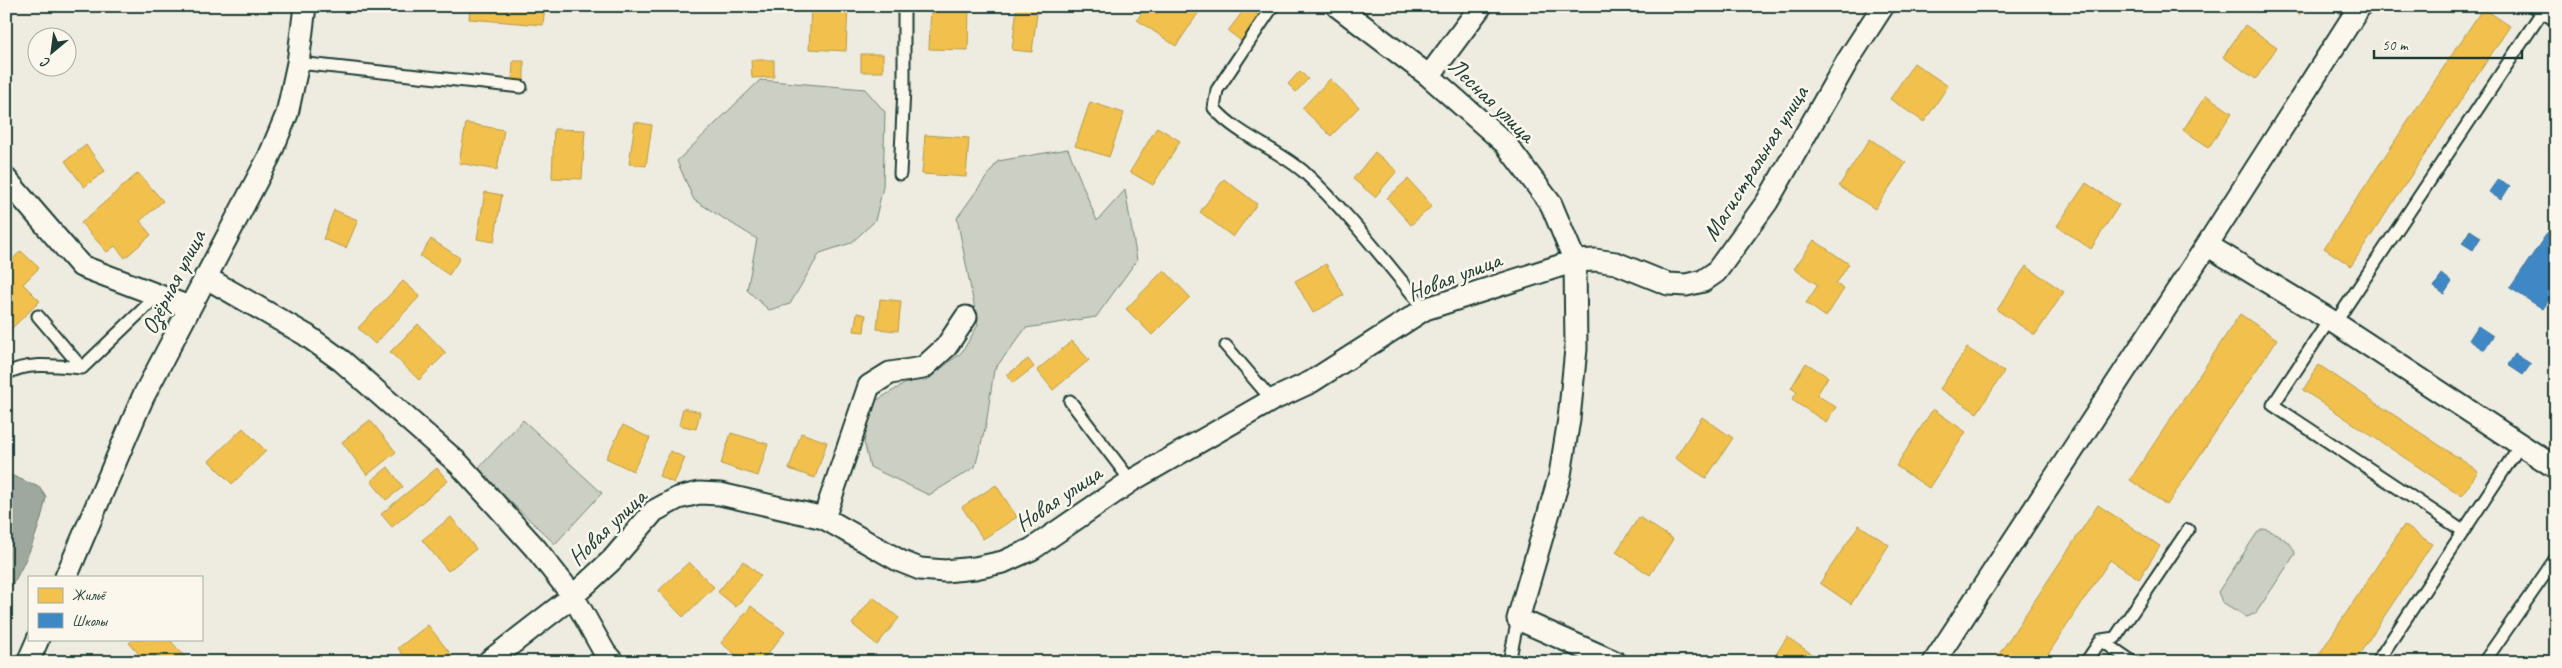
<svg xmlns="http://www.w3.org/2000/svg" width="2562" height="668" viewBox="0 0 2562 668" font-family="Caveat,sans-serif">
  <rect width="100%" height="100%" fill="#eeece1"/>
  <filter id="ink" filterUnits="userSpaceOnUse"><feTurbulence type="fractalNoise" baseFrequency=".02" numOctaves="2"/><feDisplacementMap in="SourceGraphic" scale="10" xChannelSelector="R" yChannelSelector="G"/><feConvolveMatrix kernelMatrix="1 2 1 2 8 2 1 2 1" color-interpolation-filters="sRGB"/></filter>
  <g filter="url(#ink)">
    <path fill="#cbcfc4" stroke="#75867c" d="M760 80 865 89 885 112 883 187 875 221 851 243 820 253 790 304 769 310 747 290 757 239 694 200 677 161Z
      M1068 149 1097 221 1125 190 1137 260 1096 317 1026 328 994 370 986 425 975 467 929 495 870 467 864 442 874 402 904 384 933 375 962 352 978 325 957 218 998 161Z
      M523 420 602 493 555 544 477 470Z
      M2263 529C2273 530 2294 543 2295 554L2256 613 2247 617 2222 602 2218 592 2257 533Z"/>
    <path fill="#9fa89f" stroke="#6c7d74" d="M6 473 39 487 46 497C41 526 24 570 6 594Z"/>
    <path fill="#f2c14e" stroke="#b39946" d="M470 6H545L543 25 469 19Z
      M811 6H848L846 51 809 49Z
      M931 6H969L968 50 929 49Z
      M1017 6H1038L1032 52 1012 50Z
      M1146 6H1197L1201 9 1176 46 1137 20Z
      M1247 6 1262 18 1244 43 1228 31Z
      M1774 6H1796L1793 11 1788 7 1783 13Z
      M2285 6H2304L2299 15Z
      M2483 8 2510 26 2351 266 2324 248Z
      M2245 25 2277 47 2256 79 2223 57Z
      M861 54H883V72H861Z
      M751 60H774V77L752 78Z
      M513 61H524V82H512Z
      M1914 63 1948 86 1924 122 1890 99Z
      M1300 71 1308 79 1296 92 1288 84Z
      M1330 79 1359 107 1331 136 1302 108Z
      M2206 95 2232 113 2209 147 2183 130Z
      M1090 102 1124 113 1109 157 1075 146Z
      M635 122 652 125 646 166 629 164Z
      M466 123 504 130 497 170 459 163Z
      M1157 127 1180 141 1153 185 1130 172Z
      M554 129 585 130 582 179 552 178Z
      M925 135 969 138 966 177 922 174Z
      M1870 139 1906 163 1875 209 1839 186Z
      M86 145 105 171 84 187 65 161Z
      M1375 152 1397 171 1375 197 1353 179Z
      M138 173 163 201 140 221 151 235 125 258 115 246 107 252 81 223Z
      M1224 179 1257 204 1233 237 1200 212Z
      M1408 179 1432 206 1411 225 1387 198Z
      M2086 183 2119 205 2091 249 2057 226Z
      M485 192 502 195 494 242 477 239Z
      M334 210 358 220 346 248 323 239Z
      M431 239 460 258 449 275 420 256Z
      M1814 240 1849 264 1836 284 1844 289 1826 317 1806 303 1818 285 1794 269Z
      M21 251 39 268 23 284 40 301 8 332 6 330V265Z
      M1326 264 1344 295 1313 313 1295 281Z
      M2026 266 2064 292 2035 335 1997 310Z
      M1164 270 1190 297 1152 335 1126 309Z
      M403 281 420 296 375 344 358 328Z
      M880 299 901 301 898 331 877 329Z
      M857 313 866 315 864 332 854 331Z
      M2240 314 2277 339 2167 505 2130 480Z
      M418 324 446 353 419 380 390 352Z
      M1072 341 1089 360 1053 390 1037 370Z
      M1967 348 2004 372 1977 413 1940 389Z
      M1028 359 1034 367 1013 383 1007 375Z
      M1806 363 1828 377 1817 395 1836 407 1826 422 1792 400 1797 392 1791 388Z
      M2319 365 2478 471 2462 496 2303 390Z
      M683 408 700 412 696 429 679 425Z
      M1933 409 1966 432 1929 488 1896 466Z
      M1702 417 1733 438 1706 478 1675 458Z
      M370 420 396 452 367 475 342 442Z
      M623 425 650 438 633 471 606 458Z
      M243 428 266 451 232 484 209 461Z
      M731 433 768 444 758 476 721 464Z
      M801 433 827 442 815 478 789 469Z
      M670 451 685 458 674 483 659 476Z
      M388 467 403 487 386 500 371 481Z
      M437 468 448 481 392 527 381 514Z
      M996 485 1017 517 983 539 962 507Z
      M2098 505 2160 546 2139 579 2110 560 2043 662H1994Z
      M451 517 476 549 448 571 422 540Z
      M1639 517 1673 539 1650 575 1616 552Z
      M1859 525 1889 545 1851 604 1820 583Z
      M2404 525 2432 544 2354 662H2314Z
      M743 561 761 576 736 607 718 592Z
      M689 562 714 587 683 617 658 591Z
      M873 597 899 618 877 645 852 624Z
      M751 606 785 632 761 662H745L721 643Z
      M428 625 453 657 447 662H408L398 648Z
      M1787 637 1819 659 1817 662H1771Z
      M134 639H169L185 657 180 662H146L129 643Z"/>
    <path fill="#3f88c5" stroke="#35729a" d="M2498 179 2510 186 2501 200 2489 192Z
      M2556 220V289L2543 309 2510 288Z
      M2470 230 2481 237 2473 250 2462 243Z
      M2442 274 2452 282 2444 294 2434 287Z
      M2478 326 2493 336 2484 350 2469 340Z
      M2515 354 2531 364 2523 375 2508 365Z"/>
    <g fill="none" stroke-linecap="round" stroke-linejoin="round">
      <g stroke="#1f3d34" stroke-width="15">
        <path id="service" d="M1273 6 1217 90 1214 108C1238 136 1276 148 1304 172 1349 213 1386 263 1425 309
          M2533 6 2556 21
          M298 63 521 87
          M900 174 904 89V6
          M38 316 82 368
          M2330 319 2273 405 2463 531
          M2335 323 2542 12
          M1226 346 1272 400
          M6 374C27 361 59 366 82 368L158 295
          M1070 401 1131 481
          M2101 640 2133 662
          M1509 662 1518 619
          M2086 662 2101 640 2115 638 2188 530
          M2377 662 2521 444
          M2484 662 2556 558"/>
      </g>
      <g stroke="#1f3d34" stroke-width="25">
        <path id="minor" d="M1337 6 1429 76 1505 143 1551 204 1575 261 1576 349 1569 419 1560 475 1518 619 1615 662
          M1429 76 1481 6
          M6 179 81 266 189 307
          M2207 245 2335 323 2556 468
          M205 277 306 335 342 361 459 464 536 549 573 596 605 653 613 662
          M824 518 869 386 890 373 923 368 946 347 966 317
          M66 577 143 397 269 157 287 114 298 63 305 6
          M28 662 38 639
          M488 662 573 596 612 560 654 511 678 498 699 493 720 494 824 518 900 561 920 569 945 571 975 568 1003 562 1032 549 1131 481 1272 400 1311 382 1425 309 1575 261 1595 260 1616 263 1668 284 1686 285 1703 281 1716 272 1767 202 1848 60 1883 6
          M1934 662 2207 245 2360 6"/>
      </g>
      <use href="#service" stroke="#fbf7ec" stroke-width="11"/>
      <use href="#minor" stroke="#fbf7ec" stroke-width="21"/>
    </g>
  </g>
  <g text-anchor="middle" stroke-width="5" stroke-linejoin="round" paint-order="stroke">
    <g font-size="24" fill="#1f3d34" stroke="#fbf7ec">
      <text transform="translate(1492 100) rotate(44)" y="8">Лесная улица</text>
      <text transform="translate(1755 163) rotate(-58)" y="8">Магистральная улица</text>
      <text transform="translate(1454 276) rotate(-21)" y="8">Новая улица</text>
      <text transform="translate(173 282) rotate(-63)" y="8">Озёрная улица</text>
      <text transform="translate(1058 498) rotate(-34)" y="8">Новая улица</text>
      <text transform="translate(607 527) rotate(-44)" y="8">Новая улица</text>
    </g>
  </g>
  <rect width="2562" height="668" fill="none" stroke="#fbf7ec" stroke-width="25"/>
  <rect x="12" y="12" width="2537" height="643" fill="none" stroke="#1f3d34" stroke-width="2" filter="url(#ink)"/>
  <rect x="28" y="576" width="175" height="65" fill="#fbf7ec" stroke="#a3ada2"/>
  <rect x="38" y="588" width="25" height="15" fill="#f2c14e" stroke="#a3ada2"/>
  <text x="72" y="600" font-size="15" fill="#1f3d34">Жильё</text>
  <rect x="38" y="613" width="25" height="15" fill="#3f88c5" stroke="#a3ada2"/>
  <text x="72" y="626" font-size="15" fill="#1f3d34">Школы</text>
  <g transform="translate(52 52) rotate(209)"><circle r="24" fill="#fbf7ec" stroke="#a3ada2"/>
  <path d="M0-4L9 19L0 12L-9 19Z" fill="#1f3d34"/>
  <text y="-8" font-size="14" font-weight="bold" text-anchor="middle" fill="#1f3d34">С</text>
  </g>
  <path d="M2374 50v8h148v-8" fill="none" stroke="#1f3d34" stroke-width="2.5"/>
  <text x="2382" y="50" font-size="15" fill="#1f3d34" stroke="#fbf7ec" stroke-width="4" paint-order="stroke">50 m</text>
</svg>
